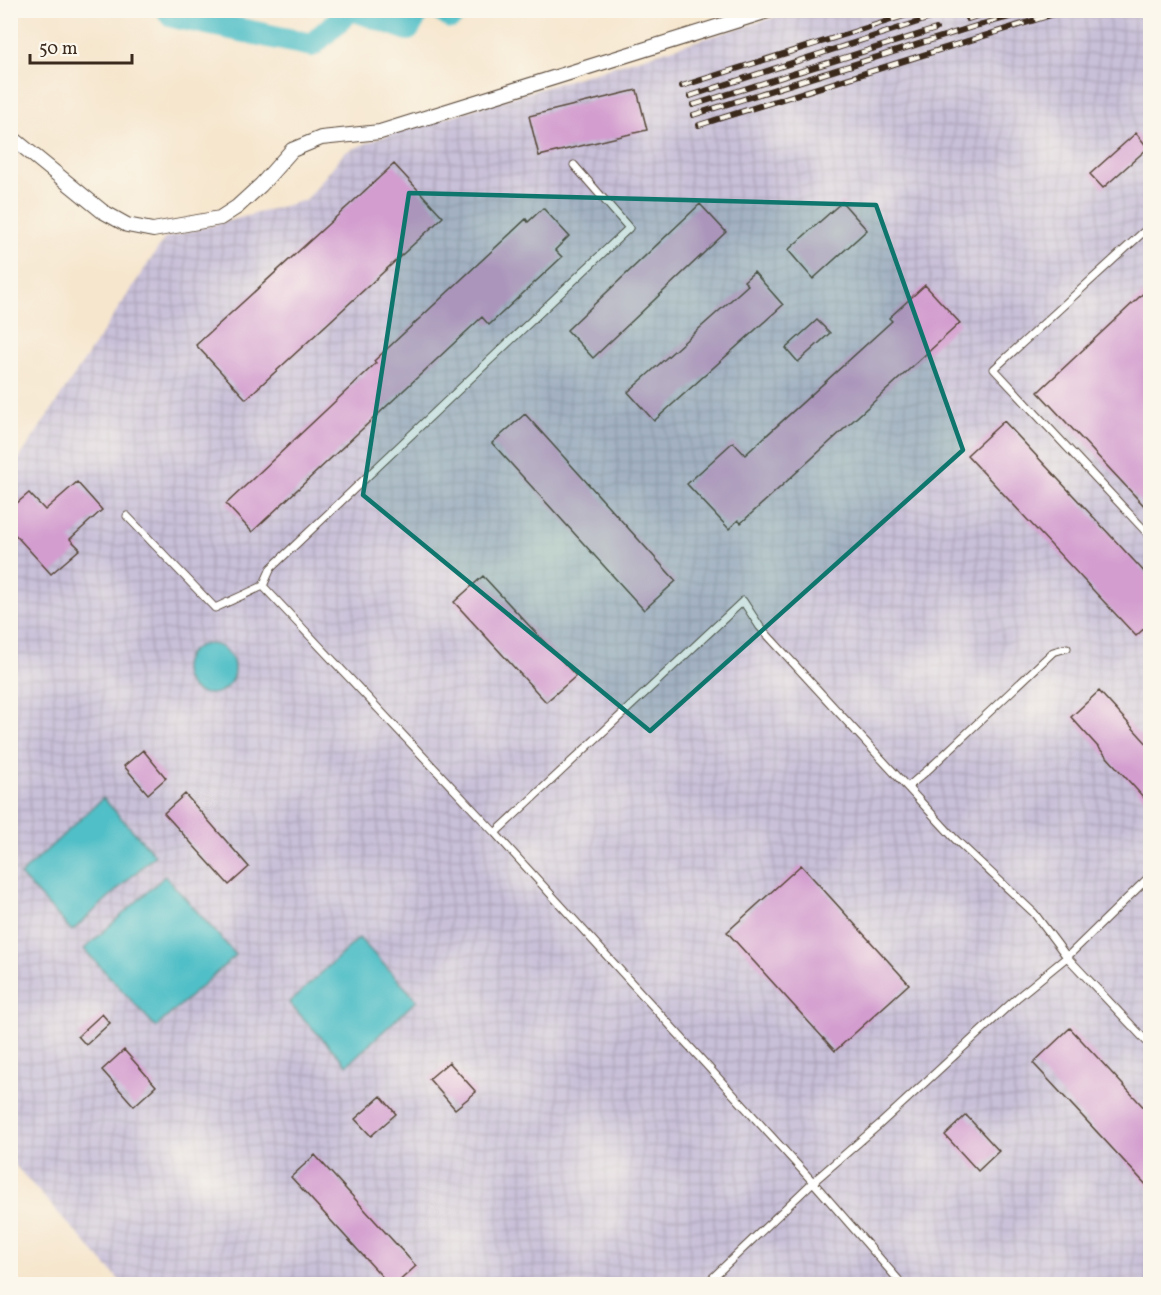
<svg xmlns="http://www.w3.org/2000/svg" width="1161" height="1295" viewBox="0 0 1161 1295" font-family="Vollkorn,serif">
  <defs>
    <pattern id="industrial-grid" width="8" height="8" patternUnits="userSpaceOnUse" patternTransform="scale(1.5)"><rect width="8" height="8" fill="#c8bfd8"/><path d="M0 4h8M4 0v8" fill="none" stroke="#ada4b9"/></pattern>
  </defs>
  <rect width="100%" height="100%" fill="#fbf7ec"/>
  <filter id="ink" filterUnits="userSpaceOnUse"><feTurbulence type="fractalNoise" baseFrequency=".0167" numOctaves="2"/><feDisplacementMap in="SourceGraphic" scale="12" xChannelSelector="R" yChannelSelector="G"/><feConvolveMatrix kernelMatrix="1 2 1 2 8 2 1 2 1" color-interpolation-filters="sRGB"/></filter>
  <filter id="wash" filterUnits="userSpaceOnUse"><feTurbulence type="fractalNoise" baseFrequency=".008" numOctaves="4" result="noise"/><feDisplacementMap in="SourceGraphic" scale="24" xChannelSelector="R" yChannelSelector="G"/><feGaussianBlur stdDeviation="1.35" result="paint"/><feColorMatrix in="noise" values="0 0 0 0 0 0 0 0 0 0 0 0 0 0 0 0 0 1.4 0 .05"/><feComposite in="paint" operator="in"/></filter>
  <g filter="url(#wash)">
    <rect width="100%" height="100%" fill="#f6e6ce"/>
    <path fill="url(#industrial-grid)" d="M795 11H1150V1284H123L11 1161V471L165 238 306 200 345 152 382 137Z"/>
    <path fill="#51bfc7" stroke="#467472" stroke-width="1.5" d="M184 669a25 25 0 1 1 50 0a25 25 0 1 1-50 0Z
      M103 798 155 855 72 931 20 875Z
      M165 876 236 955 156 1027 84 949Z
      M359 938 417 1000 347 1065 289 1003Z"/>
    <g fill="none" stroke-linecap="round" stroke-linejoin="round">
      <path stroke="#51bfc7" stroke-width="24" d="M168 10 173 16 312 45 350 10
        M355 10 408 29 419 10
        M440 10 451 17 456 10"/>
    </g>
    <g id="blocks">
      <path fill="#d39dcf" d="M637 90 647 130 539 156 529 116Z
        M1136 133 1148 148 1103 188 1090 174Z
        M394 164 443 217 246 399 196 345Z
        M842 202 867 230 813 279 788 250Z
        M700 204 726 232 593 358 567 330Z
        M543 208 569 236 555 250 562 257 489 325 482 317 252 532 226 504 376 363 374 361 526 219 528 222Z
        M754 272 783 305 654 421 628 392 748 285 744 281Z
        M925 285 960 323 741 523 738 520 729 529 687 484 733 442 745 455 892 321 889 318Z
        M1150 287V512L1038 392Z
        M817 320 830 333 798 362 786 348Z
        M525 414 676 581 644 610 492 443Z
        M1004 421 1150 578V623L1136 636 967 455Z
        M77 482 102 510 70 539 80 549 51 574 10 529V509L29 493 45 510Z
        M483 576 576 676 546 702 454 602Z
        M1099 691 1150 747V794L1145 799 1071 717Z
        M143 750 166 778 148 794 124 766Z
        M185 794 249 867 229 885 164 813Z
        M801 865 909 984 835 1051 727 932Z
        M102 1014 110 1023 86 1045 78 1036Z
        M1070 1028 1150 1114V1189L1033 1063Z
        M124 1050 156 1086 134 1106 102 1070Z
        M449 1062 476 1092 455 1109 429 1079Z
        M381 1096 396 1114 371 1136 355 1119Z
        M966 1115 999 1151 978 1171 945 1135Z
        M315 1155 416 1266 396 1284H389L291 1177Z"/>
    </g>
  </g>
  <g filter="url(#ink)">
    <use href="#blocks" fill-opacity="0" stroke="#574638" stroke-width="1.5"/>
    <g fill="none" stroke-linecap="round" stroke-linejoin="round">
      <g stroke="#574638" stroke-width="9">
        <path id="lane" d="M1150 226 994 369 1150 536
          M127 516 215 608 263 586 495 833
          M263 586 271 568 629 228 574 165
          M909 786 931 767 1053 652 1067 648
          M1150 876 1067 957 1150 1045
          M706 1284 813 1182 880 1124 1018 997 1067 957 1034 913 955 839 760 627 743 601 495 833 813 1182 902 1284"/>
      </g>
      <g stroke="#574638" stroke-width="16">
        <path id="street" d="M10 136 102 211 127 225 153 230 220 218 237 207 261 185 292 150 321 138 380 132 771 10"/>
      </g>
      <use href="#lane" stroke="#fff" stroke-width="7"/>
      <use href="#street" stroke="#fff" stroke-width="14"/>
      <g stroke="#3b2a1e" stroke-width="6">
        <path id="rail" d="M968 19 996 10
          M682 86 923 10
          M690 96 955 10
          M693 105 936 29
          M693 115 979 25 1036 10
          M699 125 1067 10"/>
      </g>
      <use href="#rail" stroke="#fbf7ec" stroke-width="4" stroke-dasharray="11" stroke-linecap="butt"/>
    </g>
  </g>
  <path fill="#0f766e" fill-opacity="0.2" stroke="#0f766e" stroke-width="4.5" stroke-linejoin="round" d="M409 193 876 205 963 450 650 731 363 495Z"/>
  <rect width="1161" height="1295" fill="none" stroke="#fbf7ec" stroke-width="36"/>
  <path d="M30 54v9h102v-9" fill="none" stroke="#3b2a1e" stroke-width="3"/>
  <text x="39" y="54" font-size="18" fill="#3b2a1e" stroke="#fbf7ec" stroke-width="4.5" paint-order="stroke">50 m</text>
</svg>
